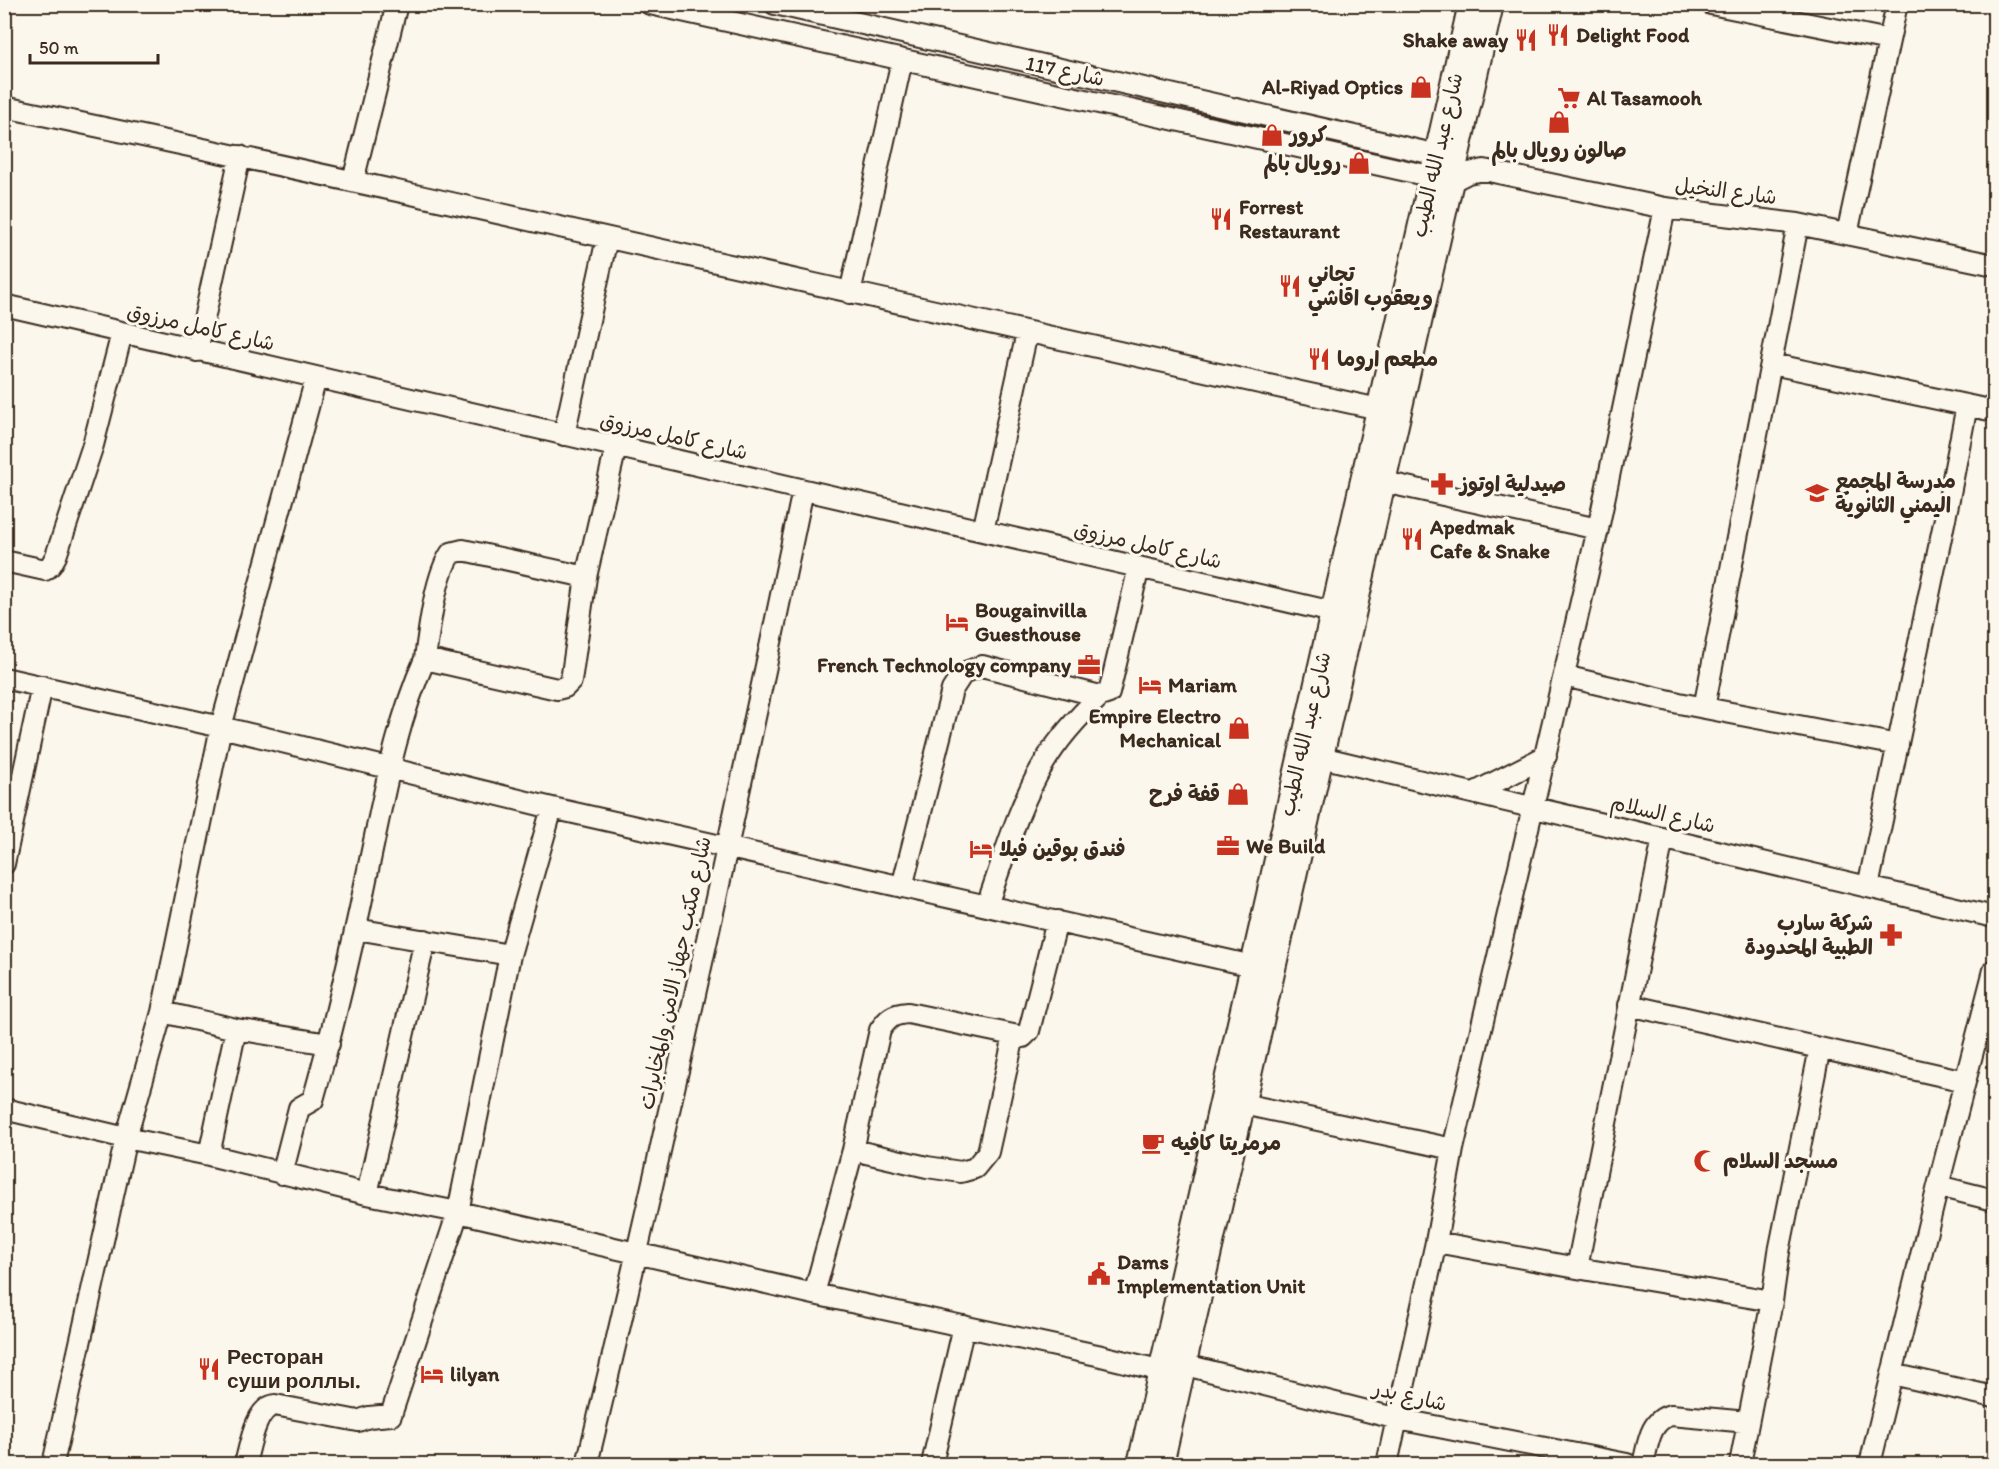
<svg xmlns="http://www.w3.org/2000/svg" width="1999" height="1469" viewBox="0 0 1999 1469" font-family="Itim,'Playpen Sans Arabic',sans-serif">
  <rect width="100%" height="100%" fill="#fbf7ec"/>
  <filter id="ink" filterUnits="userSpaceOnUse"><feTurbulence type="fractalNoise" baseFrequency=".0167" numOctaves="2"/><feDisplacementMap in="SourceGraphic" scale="12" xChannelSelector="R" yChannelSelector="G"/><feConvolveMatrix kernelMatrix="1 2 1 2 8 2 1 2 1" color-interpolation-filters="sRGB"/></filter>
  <g filter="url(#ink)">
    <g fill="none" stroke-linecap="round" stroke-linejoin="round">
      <g stroke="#3b2a1e" stroke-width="24">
        <path id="minor" d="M650 4 1452 181 1468 173 1484 170 1665 208 1798 224 1994 265
          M775 4 1451 158
          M1711 4 1889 40
          M4 107C464 202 920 310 1379 409
          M353 181 397 4
          M1847 234 1897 4
          M850 293 902 60
          M4 305 1333 612
          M197 351 240 156
          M1772 364 1994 411
          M564 435 607 238
          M1384 482 1598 529
          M983 531 1027 333
          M4 561 45 570 51 565 56 556 93 445 122 333
          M425 659C429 630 435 576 451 553L463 550 586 577
          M1564 676 1679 703 1898 745
          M4 678 221 727 552 808 1253 966
          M1704 708 1798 224
          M1308 754 1994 917
          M1474 793 1546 756
          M4 864 42 686
          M902 887 952 690 963 673 982 666 1100 696 1109 693 1139 567
          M1868 887 1948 504 1967 405
          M987 905C1004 858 1018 806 1044 763 1059 738 1079 716 1100 696
          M356 929 510 955
          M1629 1005 1965 1081
          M162 1012 236 1029 329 1044
          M1243 1104 1453 1149
          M4 1109 126 1138 209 1155 367 1194 458 1212 814 1294 1097 1355 1175 1374
          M853 1150 927 1167 961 1172 975 1168 988 1152 1014 1036
          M209 1155 236 1029
          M282 1174 299 1108 313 1100C335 1022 353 944 369 865 384 795 396 724 425 659L557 689 565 687 571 681 586 577 616 447
          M1938 1186 1994 1200
          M367 1194 425 940
          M1436 1242 1577 1268 1772 1301
          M1577 1268 1663 838
          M814 1294 853 1150 880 1030C888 1018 893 1014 908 1013L1023 1037 1029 1031 1057 921
          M1170 1361 1398 1419 1627 1464
          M1892 1374 1994 1397
          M53 1464 126 1138 162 1012 221 727 316 378
          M245 1464C250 1447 255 1408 275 1405L358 1421 369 1417 391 1415 458 1212 510 955 552 808
          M587 1464C665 1141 735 816 803 490
          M932 1464 964 1326
          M1387 1464 1436 1242 1453 1149 1598 529 1665 208
          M1643 1464C1648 1446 1649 1420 1671 1415L1748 1422
          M1740 1464 1772 1301 1779 1252 1820 1048
          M1870 1464 1938 1186 1994 970"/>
      </g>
      <g stroke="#3b2a1e" stroke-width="28">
        <path id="major" d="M1140 1464 1471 4
          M1161 1464 1491 4"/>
      </g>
      <use href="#minor" stroke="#fbf7ec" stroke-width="20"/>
      <use href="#major" stroke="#fbf7ec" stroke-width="24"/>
    </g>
  </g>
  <defs>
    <g id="restaurant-bare" transform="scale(1.8)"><path d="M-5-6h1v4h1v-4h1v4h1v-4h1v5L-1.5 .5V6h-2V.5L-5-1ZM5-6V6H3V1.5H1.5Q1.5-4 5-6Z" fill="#c8321e" stroke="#fbf7ec" stroke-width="2.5" paint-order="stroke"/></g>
    <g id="shop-bare" transform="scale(1.8)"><path d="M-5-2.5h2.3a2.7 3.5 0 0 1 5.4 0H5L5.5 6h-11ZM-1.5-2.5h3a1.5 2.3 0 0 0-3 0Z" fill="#c8321e" stroke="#fbf7ec" stroke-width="2.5" paint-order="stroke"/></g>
    <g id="supermarket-bare" transform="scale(1.8)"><path d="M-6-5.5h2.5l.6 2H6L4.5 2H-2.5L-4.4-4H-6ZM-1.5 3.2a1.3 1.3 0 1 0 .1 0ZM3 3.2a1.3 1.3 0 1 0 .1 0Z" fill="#c8321e" stroke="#fbf7ec" stroke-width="2.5" paint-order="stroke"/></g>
    <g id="pharmacy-bare" transform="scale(1.8)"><path d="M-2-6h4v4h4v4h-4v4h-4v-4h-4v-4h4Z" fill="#c8321e" stroke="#fbf7ec" stroke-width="2.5" paint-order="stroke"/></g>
    <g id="school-bare" transform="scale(1.8)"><path d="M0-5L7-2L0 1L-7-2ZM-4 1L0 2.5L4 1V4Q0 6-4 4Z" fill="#c8321e" stroke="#fbf7ec" stroke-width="2.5" paint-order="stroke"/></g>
    <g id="hotel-bare" transform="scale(1.8)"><path d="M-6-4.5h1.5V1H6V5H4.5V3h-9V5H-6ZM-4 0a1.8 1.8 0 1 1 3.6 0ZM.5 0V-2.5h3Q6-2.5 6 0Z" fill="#c8321e" stroke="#fbf7ec" stroke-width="2.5" paint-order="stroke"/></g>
    <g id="office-bare" transform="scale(1.8)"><path d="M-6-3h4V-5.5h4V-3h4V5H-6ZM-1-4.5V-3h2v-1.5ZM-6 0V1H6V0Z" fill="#c8321e" stroke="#fbf7ec" stroke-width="2.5" paint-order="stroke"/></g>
    <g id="cafe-bare" transform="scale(1.8)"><path d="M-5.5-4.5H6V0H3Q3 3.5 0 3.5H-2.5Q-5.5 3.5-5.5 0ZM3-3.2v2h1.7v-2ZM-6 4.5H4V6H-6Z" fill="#c8321e" stroke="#fbf7ec" stroke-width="2.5" paint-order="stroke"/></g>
    <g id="mosque-bare" transform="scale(1.8)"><path d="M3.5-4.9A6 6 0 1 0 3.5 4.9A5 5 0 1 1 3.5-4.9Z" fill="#c8321e" stroke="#fbf7ec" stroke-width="2.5" paint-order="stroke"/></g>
    <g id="civic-bare" transform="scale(1.8)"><path d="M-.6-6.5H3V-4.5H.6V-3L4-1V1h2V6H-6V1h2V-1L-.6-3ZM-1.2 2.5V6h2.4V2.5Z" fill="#c8321e" stroke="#fbf7ec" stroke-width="2.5" paint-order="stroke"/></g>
  </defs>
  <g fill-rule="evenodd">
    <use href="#restaurant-bare" x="1558" y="35"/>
    <use href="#restaurant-bare" x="1526" y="40"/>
    <use href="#shop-bare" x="1421" y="87"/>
    <use href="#supermarket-bare" x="1569" y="98"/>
    <use href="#shop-bare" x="1559" y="122"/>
    <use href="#shop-bare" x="1272" y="135"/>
    <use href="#shop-bare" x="1359" y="163"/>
    <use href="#restaurant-bare" x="1221" y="219"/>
    <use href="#restaurant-bare" x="1290" y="286"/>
    <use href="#restaurant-bare" x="1319" y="359"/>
    <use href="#pharmacy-bare" x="1442" y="484"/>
    <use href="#school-bare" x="1817" y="493"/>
    <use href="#restaurant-bare" x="1412" y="539"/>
    <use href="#hotel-bare" x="957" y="622"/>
    <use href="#office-bare" x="1089" y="665"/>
    <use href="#hotel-bare" x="1150" y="685"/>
    <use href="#shop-bare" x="1239" y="728"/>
    <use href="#shop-bare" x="1238" y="794"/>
    <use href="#office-bare" x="1228" y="846"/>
    <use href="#hotel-bare" x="981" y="849"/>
    <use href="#pharmacy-bare" x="1891" y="935"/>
    <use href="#cafe-bare" x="1153" y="1143"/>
    <use href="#mosque-bare" x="1705" y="1161"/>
    <use href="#civic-bare" x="1099" y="1274"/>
    <use href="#restaurant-bare" x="209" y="1369"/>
    <use href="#hotel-bare" x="432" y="1374"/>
  </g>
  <g text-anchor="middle" stroke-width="6" stroke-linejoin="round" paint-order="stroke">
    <g font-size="21" font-weight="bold" fill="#3b2a1e" stroke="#fbf7ec" text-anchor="start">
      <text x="1576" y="42">Delight Food</text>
      <text x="1508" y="47" text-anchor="end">Shake away</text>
      <text x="1403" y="94" text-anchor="end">Al-Riyad Optics</text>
      <text x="1587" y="105">Al Tasamooh</text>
      <text x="1290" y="142">كرور</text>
      <text x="1559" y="157" text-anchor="middle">صالون رويال بالم</text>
      <text x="1341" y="170" text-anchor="end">رويال بالم</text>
      <text x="1239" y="214">Forrest<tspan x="1239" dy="24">Restaurant</tspan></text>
      <text x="1308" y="281">تجاني<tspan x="1308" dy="24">ويعقوب اقاشي</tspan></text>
      <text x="1337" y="366">مطعم اروما</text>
      <text x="1835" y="488">مدرسة المجمع<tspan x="1835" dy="24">اليمني الثانوية</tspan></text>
      <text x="1460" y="491">صيدلية اوتوز</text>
      <text x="1430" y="534">Apedmak<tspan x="1430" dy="24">Cafe &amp; Snake</tspan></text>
      <text x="975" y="617">Bougainvilla<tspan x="975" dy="24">Guesthouse</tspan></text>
      <text x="1071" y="672" text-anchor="end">French Technology company</text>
      <text x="1168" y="692">Mariam</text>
      <text x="1221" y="723" text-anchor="end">Empire Electro<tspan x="1221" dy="24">Mechanical</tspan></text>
      <text x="1220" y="801" text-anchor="end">قفة فرح</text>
      <text x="1246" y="853">We Build</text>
      <text x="999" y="856">فندق بوقين فيلا</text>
      <text x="1873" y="930" text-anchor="end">شركة سارب<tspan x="1873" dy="24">الطبية المحدودة</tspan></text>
      <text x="1171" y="1150">مرمريتا كافيه</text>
      <text x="1723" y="1168">مسجد السلام</text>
      <text x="1117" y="1269">Dams<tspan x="1117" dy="24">Implementation Unit</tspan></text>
      <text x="227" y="1364">Ресторан<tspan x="227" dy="24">суши роллы.</tspan></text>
      <text x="450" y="1381">lilyan</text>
    </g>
    <g font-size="21" fill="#3b2a1e" stroke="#fbf7ec">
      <text transform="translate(1065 71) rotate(12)" y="7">شارع 117</text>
      <text transform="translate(1437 155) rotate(-77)" y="7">شارع عبد الله الطيب</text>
      <text transform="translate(1726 191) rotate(7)" y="7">شارع النخيل</text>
      <text transform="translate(201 327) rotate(13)" y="7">شارع كامل مرزوق</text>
      <text transform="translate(674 436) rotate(13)" y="7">شارع كامل مرزوق</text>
      <text transform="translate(1148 545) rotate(13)" y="7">شارع كامل مرزوق</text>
      <text transform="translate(1305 734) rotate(-77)" y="7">شارع عبد الله الطيب</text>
      <text transform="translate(1663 814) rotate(13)" y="7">شارع السلام</text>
      <text transform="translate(675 973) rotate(-78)" y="7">شارع مكتب جهاز الامن والمخابرات</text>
      <text transform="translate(1410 1396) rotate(13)" y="7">شارع بدر</text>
    </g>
  </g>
  <rect width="1999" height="1469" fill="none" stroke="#fbf7ec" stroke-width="24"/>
  <rect x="12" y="12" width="1975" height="1445" fill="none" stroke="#3b2a1e" stroke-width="2" filter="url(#ink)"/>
  <path d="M30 54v9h128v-9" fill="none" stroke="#3b2a1e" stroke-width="3"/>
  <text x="39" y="54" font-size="18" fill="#3b2a1e" stroke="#fbf7ec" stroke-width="4.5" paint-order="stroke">50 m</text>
</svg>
